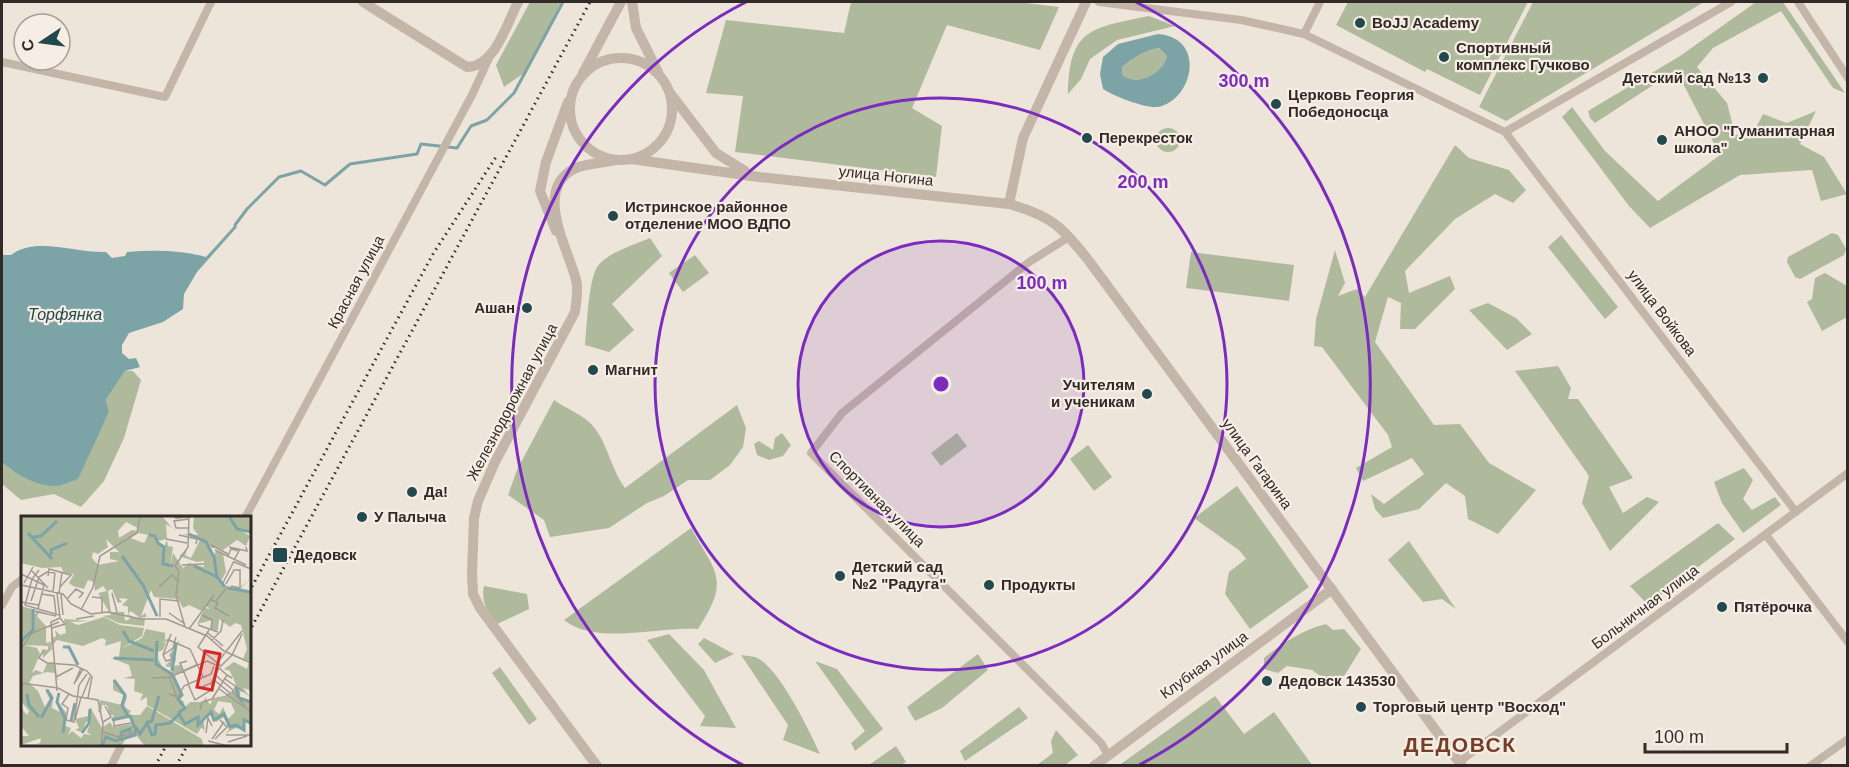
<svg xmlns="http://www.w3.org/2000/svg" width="1849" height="767" viewBox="0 0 1849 767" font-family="Helvetica,sans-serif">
  <rect width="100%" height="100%" fill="#ede4da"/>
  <path fill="#afba9c" d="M530 2H561L527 71 504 87 496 65Z
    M851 2H1017L1059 7 1040 50 947 25 912 108 942 126 936 177 735 152 743 96 706 93 726 20 844 33Z
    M1348 2H1528L1480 95 1427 69 1425 72 1336 25Z
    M1533 2H1704L1506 121 1479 107Z
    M1756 2H1783L1845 93 1833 88 1781 11 1713 48 1697 67 1727 103 1735 134 1750 139 1763 114 1787 123 1816 111 1800 144 1824 157 1847 194 1821 201 1812 170 1740 175 1650 228 1629 206 1562 117 1572 107 1605 151 1658 201 1720 155 1676 70 1595 123 1590 118 1588 111 1680 56Z
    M1149 16 1175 26 1117 40 1090 59 1081 79 1068 94C1069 27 1093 28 1149 16Z
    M1159 48 1167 56C1163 74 1138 87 1121 75L1122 67C1133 58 1145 50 1159 48Z
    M1156 140a12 12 0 1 1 24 0a12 12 0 1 1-24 0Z
    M1455 145 1469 158 1509 170 1526 190 1513 203 1495 194 1455 219 1405 271 1409 293 1450 276 1455 289 1415 329H1400L1401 303 1388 297 1375 342 1434 425 1460 424 1489 463 1536 490 1498 534 1468 519 1465 496 1446 483 1419 509 1383 518 1375 509 1371 494 1384 504 1424 474 1412 458 1363 481 1356 468 1392 447 1388 435 1322 347 1314 346 1316 319 1335 250 1345 283 1338 296 1357 289 1365 297Z
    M1832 233 1838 235 1846 249 1844 255 1800 279 1795 277 1787 262 1788 257Z
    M1561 235 1618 307 1605 319 1548 247Z
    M650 238 662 256 612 304 634 330 609 352 585 345C587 326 588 283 597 267 606 253 636 244 650 238Z
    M1191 252 1294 265 1289 301 1186 288Z
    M695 255 709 273 683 292 669 273Z
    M1825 273 1847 286V317L1822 331 1807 302 1812 299 1815 278Z
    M1488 303 1516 318 1532 334 1507 350 1469 310Z
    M1558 366 1571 388 1568 399H1578L1633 478 1609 487 1623 513 1647 497 1659 502 1610 551 1582 503 1589 476 1515 371Z
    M125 371H133L141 380 124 438 104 481 81 507 54 494 21 500 2 484V461L11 470 67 482 76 479 109 412 106 400Z
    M554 400C565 408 584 415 593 426 608 444 611 469 625 488L737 405 746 428 743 447 730 465 710 480H688L664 496 647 503 609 528 550 537 544 520 508 495 517 470Z
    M782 433 791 445 783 456 769 460 757 455 754 444 759 441 773 450 775 438Z
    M957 433 967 446 941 466 931 453Z
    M1088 445 1112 477 1094 491 1070 459Z
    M1744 468 1753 480 1743 499 1752 510 1775 497 1781 505 1743 533 1722 503 1714 482Z
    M1237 486 1309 587 1250 629 1225 594 1229 572 1246 559 1240 551 1194 518Z
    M1718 523 1735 539 1648 605 1630 586Z
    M691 528C717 574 730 580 698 629 659 626 596 646 564 620Z
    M1409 541 1456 609 1442 599 1423 602 1388 560Z
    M484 586 527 594 529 609 495 625C487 612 481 601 484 586Z
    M1326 624 1333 630 1344 629 1361 649 1344 676 1329 682 1312 670 1287 666 1278 673 1264 669V658C1283 643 1302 630 1326 624Z
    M669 634 704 670 736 728 700 726 705 716 647 640Z
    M704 638 734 654 715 663 698 644Z
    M978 654 988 670 942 708 915 721 907 707Z
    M741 655C745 656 751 656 755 657 778 665 810 732 820 754L783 740 788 725Z
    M815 661 837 669 883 729 855 751 851 743 865 731Z
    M500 667 537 719 529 725 492 673Z
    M1215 696 1244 734 1274 712 1312 765 1121 764Z
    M1019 707 1028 718 965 761 960 751Z
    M1056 730 1078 755 1065 765H1037L1053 753 1051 741Z
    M896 746 906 762 901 765H869Z"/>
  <path fill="#7ca4a6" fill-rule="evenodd" d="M1158 34C1208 38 1192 102 1157 107 1144 108 1114 96 1103 89L1100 74 1103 57 1118 44ZM1159 48 1167 56C1163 74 1137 87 1122 75V67C1133 58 1145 50 1159 48Z
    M235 225 237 227 197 272 184 294 183 309 163 322 129 333 122 345V353L129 359 136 358 140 367 125 371 106 400 109 412 78 479C71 481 62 486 55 486 36 486 15 474 2 462V255H11C35 236 76 253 106 252L112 258 125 256 127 252C154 250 181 250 206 257Z"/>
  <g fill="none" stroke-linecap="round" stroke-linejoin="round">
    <path stroke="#7ca4a6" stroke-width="3" d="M235 225 247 209 279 177 301 171 325 185 350 164 417 154 421 144 457 148 471 126 487 120 514 93 563 2"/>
    <path stroke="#c3b5a7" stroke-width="8" d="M1099 2 1241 20 1304 34 1505 132
      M1731 2 1505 132 1796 512
      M1798 2 1848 78
      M1304 34 1320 2
      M2 62 165 97 211 2
      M1069 237 1029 262 842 413 811 453 1101 743 1108 755
      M245 518 472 95 489 58
      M1766 535 1848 642
      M2 605 12 587 22 579
      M1459 762 1848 473
      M111 766 122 744
      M1810 766 1848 739"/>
    <path stroke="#c3b5a7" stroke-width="10" d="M363 2 467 67C495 67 507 23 518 2
      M632 2 636 28 658 72
      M570 109a51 51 0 1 1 102 0a51 51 0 1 1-102 0Z
      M583 73 621 2
      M670 93 716 153 745 171
      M631 159 759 177 1009 204C1052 216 1062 227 1089 261L1462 766
      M1009 204 1023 138 1086 2
      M556 231 540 191 546 162 568 102
      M597 766 480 608 473 594 472 574 474 518 478 501 495 462 575 312C576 302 579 290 576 280 568 248 532 188 576 168 589 163 604 163 617 160
      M1094 766 1332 589"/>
    <path stroke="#312a27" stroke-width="3" stroke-dasharray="1.5 4.5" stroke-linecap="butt" d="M249 592 433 254 496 157
      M249 632 590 2
      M155 766 167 744
      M176 766 188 744"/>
  </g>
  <circle cx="941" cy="384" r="143" fill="#7b2cbf" fill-opacity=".12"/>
  <g fill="none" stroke="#7b2cbf" stroke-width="3">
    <circle cx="941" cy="384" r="143"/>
    <circle cx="941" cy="384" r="286"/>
    <path d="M743 765A429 429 0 0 1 746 2M1136 2A429 429 0 0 1 1139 765"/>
  </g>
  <g fill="#22494d" stroke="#f6eee5" stroke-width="2">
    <circle cx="1360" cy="23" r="6"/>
    <circle cx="1444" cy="57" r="6"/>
    <circle cx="1763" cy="78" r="6"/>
    <circle cx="1276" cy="104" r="6"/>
    <circle cx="1087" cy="138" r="6"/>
    <circle cx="1662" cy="140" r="6"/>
    <circle cx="613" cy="216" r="6"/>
    <circle cx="527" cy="308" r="6"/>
    <circle cx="593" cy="370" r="6"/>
    <circle cx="1147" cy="394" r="6"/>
    <circle cx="412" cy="492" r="6"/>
    <circle cx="362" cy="517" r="6"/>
    <rect x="272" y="547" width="16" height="16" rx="3"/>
    <circle cx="840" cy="576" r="6"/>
    <circle cx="989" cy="585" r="6"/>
    <circle cx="1722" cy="607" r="6"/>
    <circle cx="1267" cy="681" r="6"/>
    <circle cx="1361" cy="707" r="6"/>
  </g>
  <g text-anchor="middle" stroke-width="4.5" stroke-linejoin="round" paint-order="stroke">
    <g font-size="15" font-weight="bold" fill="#312a27" stroke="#f6eee5" text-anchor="start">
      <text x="1372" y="28">BoJJ Academy</text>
      <text x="1456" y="53">Спортивный<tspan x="1456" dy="17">комплекс Гучково</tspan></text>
      <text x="1751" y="83" text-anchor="end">Детский сад №13</text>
      <text x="1288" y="100">Церковь Георгия<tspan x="1288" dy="17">Победоносца</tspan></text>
      <text x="1674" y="136">АНОО "Гуманитарная<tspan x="1674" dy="17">школа"</tspan></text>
      <text x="1099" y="143">Перекресток</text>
      <text x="625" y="212">Истринское районное<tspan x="625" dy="17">отделение МОО ВДПО</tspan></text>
      <text x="515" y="313" text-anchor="end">Ашан</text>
      <text x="605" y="375">Магнит</text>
      <text x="1135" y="390" text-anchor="end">Учителям<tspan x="1135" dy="17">и ученикам</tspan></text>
      <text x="424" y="497">Да!</text>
      <text x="374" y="522">У Палыча</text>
      <text x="294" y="560">Дедовск</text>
      <text x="852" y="572">Детский сад<tspan x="852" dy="17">№2 "Радуга"</tspan></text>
      <text x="1001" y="590">Продукты</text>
      <text x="1734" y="612">Пятёрочка</text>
      <text x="1279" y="686">Дедовск 143530</text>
      <text x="1373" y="712">Торговый центр "Восход"</text>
    </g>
    <g font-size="15" fill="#312a27" stroke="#f6eee5">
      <text transform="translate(886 176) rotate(6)" y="5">улица Ногина</text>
      <text transform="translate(356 282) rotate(-62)" y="5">Красная улица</text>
      <text transform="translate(1662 313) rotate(53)" y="5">улица Войкова</text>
      <text transform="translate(512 402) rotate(-62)" y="5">Железнодорожная улица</text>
      <text transform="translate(1257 464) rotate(54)" y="5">улица Гагарина</text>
      <text transform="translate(877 499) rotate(45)" y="5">Спортивная улица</text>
      <text transform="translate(1645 607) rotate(-37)" y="5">Больничная улица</text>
      <text transform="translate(1204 665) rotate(-36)" y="5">Клубная улица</text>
    </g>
    <g font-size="16" font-style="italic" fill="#22494d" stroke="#f6eee5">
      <text x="65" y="320">Торфянка</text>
    </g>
    <g font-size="21" font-weight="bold" letter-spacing="1.5" fill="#753e2b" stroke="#f6eee5">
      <text x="1460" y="752">ДЕДОВСК</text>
    </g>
  </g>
  <g transform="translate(21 516)">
    <rect width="230" height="230" fill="#ede4da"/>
    <path d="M0 0H141L151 12 145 8 146 23 137 25 143 31 146 24 147 30 152 31 149 51 152 37 162 52 168 47 183 51V45L176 46 158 40 166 34 164 39 170 42 179 24 162 18 177 19 172 12 173 1 154 3 153 0H229V16H222L229 20 225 30 216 24 202 34 190 29 188 32 193 39 195 35 202 38 205 56 200 65 204 70 215 75 229 63 219 73 230 75 229 174 222 172 229 181 220 174 218 181 229 185V207L224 204V214L214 212 204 218 208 214 203 201 195 206 190 199 182 202 184 214 180 212 176 218 126 189V181L119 185 122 178 113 175 114 163 102 162 111 160 108 149 90 142 98 141 100 125 84 130 85 124 81 122 62 130 36 124 30 131H31L32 138 31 133 22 142 21 133 27 134V130L3 129 16 132 19 138 11 157 15 154 22 157 26 147 34 146 37 166 34 157 26 156 12 160 8 167 17 175 24 191 29 184 24 173H27L32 180 31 192 39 196 35 186 39 176 37 186 46 198 44 210 50 212 47 219 51 215 60 222 63 218 70 219 66 216 70 205 65 206 61 216 54 214 58 212 54 203 67 200 69 191 81 212 89 206 92 211 112 208 108 200 90 204 93 199H89L86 189H81L80 197 77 196 79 184 101 189 103 179 92 174V163L106 181 103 191 110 195 107 199H119L126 190 181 223 182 229H123L116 220 105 222 101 229 15 228 19 227 20 222 0 229V220H8L0 210V192L6 199 8 195 0 185V90L26 97H13L25 110V127L30 126V108L32 122 35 120 34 114 39 119 45 117 43 103 68 105 49 106 57 109 83 101 99 109 123 112 121 120 100 133 121 122 125 113 150 118 144 117V124L148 122 147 126 141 125 145 127 142 134 134 137 142 152 151 156 152 152 144 150 151 143 149 138 155 127 159 125 152 134 155 144 152 150 160 149 162 154 175 148 173 142 176 146V149L153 159 162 178 158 182 163 186 160 195 169 186H183L184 181 189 189 192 182 208 179 215 169 209 155 203 153 213 146 226 153 228 145 222 143 226 133 220 109 214 107 209 111 198 103 197 114 193 115 189 113 191 104 176 108 184 92 189 93 185 90 181 95 168 89 162 92 157 83 133 81 130 74 120 100 125 97V101L119 102 110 95 107 98V91L101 89 107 83 98 82 101 86 97 87 91 73 87 75 90 96H103L104 105 109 103 106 98 114 102 124 103 123 110 98 107 82 100 90 99 77 77 86 75 82 70 74 75 73 66 67 64 63 73 52 70 48 67 53 58 43 57 40 51 21 52 0 47ZM105 6 117 12V17L127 19 123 27 109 22 117 15 111 14 98 22 97 15ZM85 23 98 36H89V43L98 45 77 49 71 42 72 36 77 38 87 31ZM197 185 210 187 214 196 207 203 202 191 198 198 193 194Z" fill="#afba9c" fill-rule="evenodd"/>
    <path fill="none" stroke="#7ca4a6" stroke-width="3" d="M208 0 216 13 230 16M7 17 31 43M168 18 185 26 193 41 196 61M128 19 134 20 137 27 143 31 142 48 152 50M12 21 20 20 36 5M30 39V34L46 27M101 40 122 69 136 100M173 50 196 61 204 71M207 72 230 76M102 115 108 125 133 135M0 125 12 114V93M136 125 135 148 152 159M42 131H48L57 149M93 142 133 144M151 155 155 128M152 160 161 179 157 183 164 192 157 197M93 164 104 179 101 189 107 200M215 171 218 182 230 186M38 177 36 186 44 202 42 217M6 178 8 189 18 201M20 202 31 182 26 174M91 204 109 200 114 212M50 205 54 187M126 207 131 205 138 180M115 211 119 218 126 207 131 219 134 218 135 209 149 207 158 198 164 208 177 201V209L190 196 193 204 203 198 209 211M209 211 215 209 223 214V204L230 207M61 217 68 207 69 193M98 224 101 216 109 213 108 216M81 230 85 221 95 225 114 219 115 211"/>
    <path fill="none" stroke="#a29a92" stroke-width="1.5" d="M154 2 176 0M167 12H155L153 5 168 3M158 19 176 23 175 28M145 23 166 27M208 31 226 35 225 31M192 32 190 29 207 38M194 34 225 49M207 40 210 33 218 35 213 44M213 46 230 53M161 49 183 48M10 54 27 72M0 58 23 69M27 60 28 53 50 59 39 71M3 67 12 51M202 67 213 45M205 68 213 54H219V72L210 70M0 69 42 78 50 88 70 98 87 96 120 103H145L186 120 203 135 230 147M23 69 17 93 38 99M138 71 151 59 157 65M32 76 34 57M36 77 39 102 30 106 36 175M38 77 41 56M91 77 96 96M21 78 33 80 35 98M40 78 42 99M71 81 81 82V96M46 83 55 73 62 77 58 82M189 83 197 87 194 92 208 100M10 85 18 61 26 56 34 57M195 85 207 70M0 86 18 89M17 93 4 89 11 63 18 54M60 94 72 71 79 40 116 17 119 0M148 97 164 108M181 99 191 104 190 114M15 100 17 96 35 100M139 101V83L158 85M55 103 73 100M177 109 197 116M164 111 155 79 158 55 154 50 167 31 168 0M31 112 44 108 39 102M168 113 193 79M188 114 177 131 200 150M187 117 202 130M148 124 169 133 182 161M191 124 200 115 202 104M0 133 11 117 38 106M22 135 18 142 26 147 53 149 66 155 71 161 67 182M142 139 152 132 155 121M142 139 150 118M142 139 145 145 151 143 149 138M166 145 159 147 168 168M196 147 221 115M199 151 211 139 221 118M60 152 53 168 62 153M193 158 212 174M35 161 52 152M148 161 156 181M131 162 149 161 186 145 195 149M204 163 223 176M193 164 209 177 205 180M0 167 37 172 52 180 77 184 82 208 80 230M190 167 198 152 206 159M167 168 174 184 192 173 190 167 181 171M197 172 230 196M211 175 224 190M48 178 41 188 47 192 45 204 53 206 58 169 66 158M148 178 157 181 163 170 190 158 193 150M61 181 69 161M179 194 181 186 191 183 206 159 211 162M54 204 60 181M93 205V210L110 207M82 206 90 201 84 190M82 216 97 221 121 214M185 217 187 202 191 210M205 219H230M191 223 203 206M194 223 206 211 199 204M187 225 207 230M207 226 226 220"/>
    <path fill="#d62828" fill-opacity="0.15" stroke="#d62828" stroke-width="3" d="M184 135 199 138 191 174 176 171Z"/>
    <rect width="230" height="230" fill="none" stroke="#312a27" stroke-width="3"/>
  </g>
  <circle cx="941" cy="384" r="9" fill="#7b2cbf" stroke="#f6eee5" stroke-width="3"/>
  <g font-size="18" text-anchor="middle" font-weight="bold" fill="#7b2cbf" stroke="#f6eee5" stroke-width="4.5" stroke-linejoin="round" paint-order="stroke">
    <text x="1244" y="87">300 m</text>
    <text x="1143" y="188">200 m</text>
    <text x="1042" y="289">100 m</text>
  </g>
  <rect width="1849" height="767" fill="none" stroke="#312a27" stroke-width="6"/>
  <g transform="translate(42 42) rotate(257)"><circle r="28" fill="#f6eee5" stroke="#a7a099" stroke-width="1.5"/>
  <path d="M0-4.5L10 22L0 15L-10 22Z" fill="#22494d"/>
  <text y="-9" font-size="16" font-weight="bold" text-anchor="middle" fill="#312a27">С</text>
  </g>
  <path d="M1645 743v9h142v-9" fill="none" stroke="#312a27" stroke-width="3"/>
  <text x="1654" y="743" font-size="18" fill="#312a27" stroke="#f6eee5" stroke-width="4.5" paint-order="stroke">100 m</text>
</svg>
